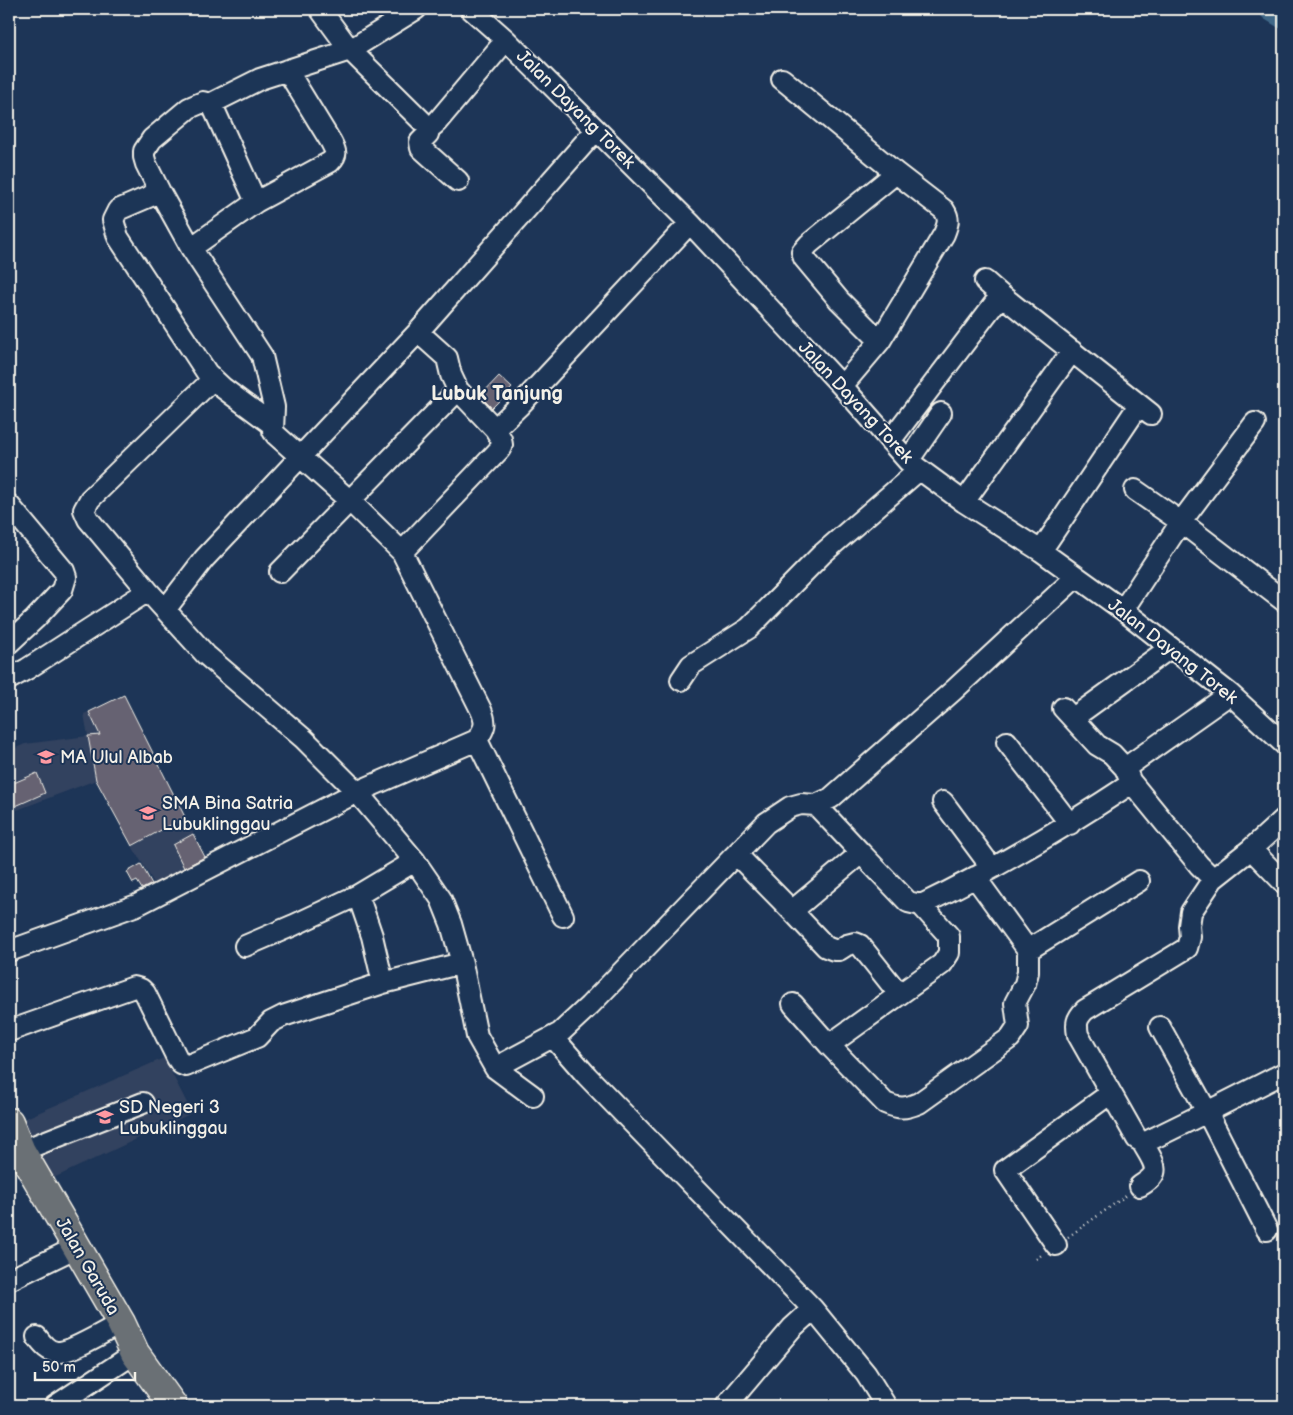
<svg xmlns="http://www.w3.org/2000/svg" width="1293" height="1415" viewBox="0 0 1293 1415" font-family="'Balsamiq Sans',sans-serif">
  <rect width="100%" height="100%" fill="#1d3557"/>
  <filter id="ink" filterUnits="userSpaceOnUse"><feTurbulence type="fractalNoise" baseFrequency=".02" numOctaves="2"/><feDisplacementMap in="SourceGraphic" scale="10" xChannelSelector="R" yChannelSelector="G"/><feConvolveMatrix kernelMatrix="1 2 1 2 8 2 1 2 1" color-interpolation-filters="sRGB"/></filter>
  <g filter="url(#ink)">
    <path fill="#33425f" d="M124 695 208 863 157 888 132 846 96 780 9 813V751L25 744 88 736 84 714Z
      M164 1058 192 1113 45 1182 17 1122Z"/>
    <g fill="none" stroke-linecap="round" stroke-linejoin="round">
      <path stroke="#406888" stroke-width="24" d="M1271 9 1284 17"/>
    </g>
    <path fill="#666272" stroke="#f4f1e8" d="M499 376 512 388 492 408 480 396Z
      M124 695 185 817 132 846 96 780 88 736 100 735 89 712Z
      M37 773 45 793 9 809V785Z
      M193 834 205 857 184 868 173 845Z
      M141 864 152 884 142 889 137 881 133 883 127 872Z"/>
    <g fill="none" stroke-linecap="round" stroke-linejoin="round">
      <g stroke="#f4f1e8" stroke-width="24">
        <path id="minor" d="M320 9 350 50 426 125 430 126
          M471 9 506 40 690 223 842 386 908 461 964 502 1041 551 1123 610 1230 694 1284 744
          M782 79 896 173
          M210 104 213 107 256 202
          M430 126 434 125 437 122 506 40
          M430 126 428 134 420 142 421 148 458 181
          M160 192 118 210 113 220 118 237 207 373 223 388 273 425
          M191 248 256 202 330 162C338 154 336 152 331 142L287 70
          M985 281 1001 295 1151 414
          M213 379 90 499 84 510 88 519 148 591 206 655 304 739 357 792 415 861 441 899 451 924 462 963 477 1036 495 1068 533 1096
          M842 386 880 341 944 234C948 224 950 219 944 210L896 173 809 244 802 252 804 258 839 300 880 341
          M495 429 520 405 690 223
          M890 441 1001 295
          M908 461 941 413
          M1135 490 1181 522 1284 601
          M964 502 1072 351
          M9 505 64 571 66 577 62 590 35 619 9 643
          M1041 551 1139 405
          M402 552 500 449 502 445 501 439 495 429 458 390 451 375 447 358 418 332
          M280 572 458 390
          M165 610 204 559 418 332 596 130
          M1123 610 1181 522 1255 423
          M9 679 27 669 148 591
          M681 680 691 665 749 628 822 554 919 470
          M1063 708 1097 745 1112 754 1125 768 1130 780
          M1073 718 1170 648
          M477 740 563 916
          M1007 742 1070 824
          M1125 768 1230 694
          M943 802 992 868
          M816 805 861 853
          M1251 849 1284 883
          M736 854 792 911 861 853 908 902 921 905C994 870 1064 828 1132 783L1199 865 1213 879
          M358 895 372 936 383 983
          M792 911 826 947 834 950H839L847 945 855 943 860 945 899 994
          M245 946 294 925 358 895 415 861
          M1028 950 1139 881
          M9 951 137 905 357 792 477 740C485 728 487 724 481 710L402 552 350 501 276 435 273 431 274 407 262 356 191 248 160 192 146 164 144 157V151L152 139 189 108 203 102 210 104 260 79 350 50 416 9
          M793 1004 829 1045 885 1103C899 1109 905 1109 919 1103L1010 1038 1018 1026 1015 1003 1025 984 1028 972V950L975 877
          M1160 1027 1207 1112 1284 1073
          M9 1031 134 987 141 989 145 993 177 1058 181 1064 186 1066 257 1037 271 1022 283 1016 383 983 462 963
          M553 1037 587 1076 813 1309 792 1328 726 1406
          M829 1045 942 964 949 953V936L921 905
          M495 1068 560 1033 589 1006 766 823 790 807 801 804 816 805 831 798 954 690 1076 577
          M21 1151 143 1103
          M1140 1186C1145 1183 1150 1180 1153 1175 1159 1166 1146 1150 1142 1142
          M1267 1230 1207 1112 1148 1141 1142 1142 1137 1139 1078 1035C1076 1024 1076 1019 1085 1010L1187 948 1190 937 1189 926 1191 912 1213 879 1251 849 1284 819
          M1056 1245 1005 1170 1111 1093
          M9 1280 77 1247
          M813 1309 866 1374 886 1406
          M37 1337C42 1344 49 1353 59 1352 71 1352 108 1330 121 1323
          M55 1406 135 1353"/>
      </g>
      <g stroke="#f4f1e8" stroke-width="31">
        <path id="highway" d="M9 1122 21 1151 121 1323 135 1353 173 1406"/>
      </g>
      <path stroke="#f4f1e8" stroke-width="2.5" stroke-dasharray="1 4" stroke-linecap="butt" d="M1068 1237 1127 1195
        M1036 1259 1043 1254"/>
      <use href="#minor" stroke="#1d3557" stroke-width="20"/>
      <use href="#highway" stroke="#6a7074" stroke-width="28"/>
    </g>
  </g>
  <defs>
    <g id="school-bare" transform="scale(1.35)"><path d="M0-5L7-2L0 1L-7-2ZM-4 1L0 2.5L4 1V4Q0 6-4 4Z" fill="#ff9aa2" stroke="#1d3557" stroke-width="2.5" paint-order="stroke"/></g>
  </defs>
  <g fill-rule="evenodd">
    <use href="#school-bare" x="46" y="757"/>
    <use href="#school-bare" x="148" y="813"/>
    <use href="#school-bare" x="105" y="1117"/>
  </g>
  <g text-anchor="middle" stroke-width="4" stroke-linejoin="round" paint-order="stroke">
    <g font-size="18" fill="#f4f1e8" stroke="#1d3557">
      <text transform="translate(576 109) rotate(45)" y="6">Jalan Dayang Torek</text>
      <text transform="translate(856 402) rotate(47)" y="6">Jalan Dayang Torek</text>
      <text transform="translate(1173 651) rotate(38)" y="6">Jalan Dayang Torek</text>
      <text transform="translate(88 1266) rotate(60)" y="6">Jalan Garuda</text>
    </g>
    <g font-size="18" fill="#f4f1e8" stroke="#1d3557" text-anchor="start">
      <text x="60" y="763">MA Ulul Albab</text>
      <text x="162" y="809">SMA Bina Satria<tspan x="162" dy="21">Lubuklinggau</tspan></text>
      <text x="119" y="1113">SD Negeri 3<tspan x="119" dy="21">Lubuklinggau</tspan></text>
    </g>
    <g font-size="20" font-weight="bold" fill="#f4f1e8" stroke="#1d3557">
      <text x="497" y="400">Lubuk Tanjung</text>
    </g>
  </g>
  <rect width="1293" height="1415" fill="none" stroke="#1d3557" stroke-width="30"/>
  <rect x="15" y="15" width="1263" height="1385" fill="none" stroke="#f4f1e8" stroke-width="2" filter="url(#ink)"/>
  <path d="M35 1372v8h100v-8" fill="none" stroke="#f4f1e8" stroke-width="2.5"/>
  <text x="42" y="1372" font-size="15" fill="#f4f1e8" stroke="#1d3557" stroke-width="4" paint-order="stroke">50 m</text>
</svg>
